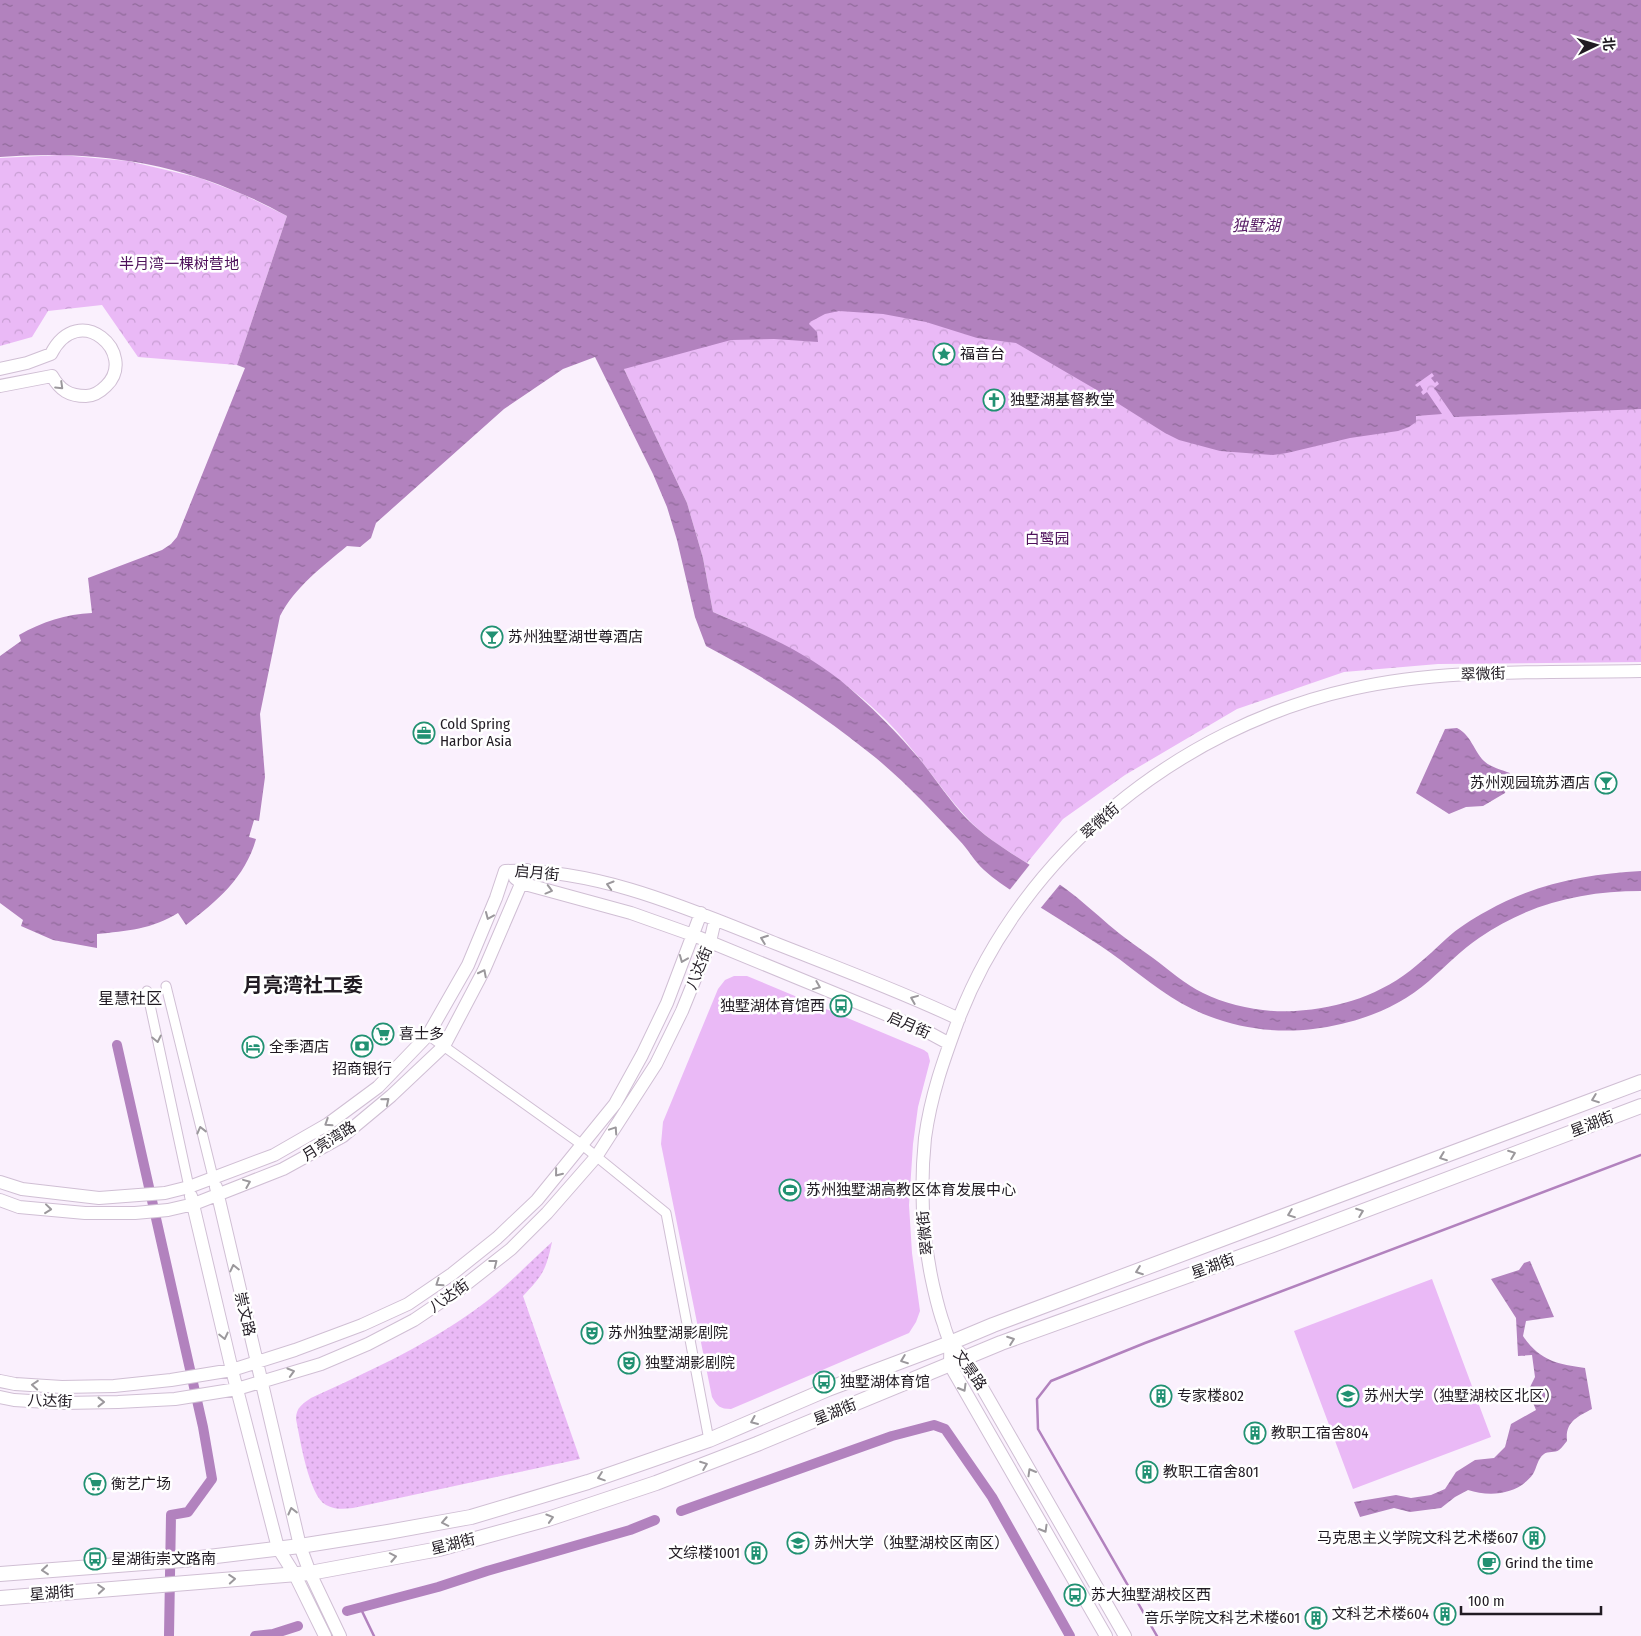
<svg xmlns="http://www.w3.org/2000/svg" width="1641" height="1636" viewBox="0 0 1641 1636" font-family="'Fira Sans Condensed','Noto Sans SC',sans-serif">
  <defs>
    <pattern id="grass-dots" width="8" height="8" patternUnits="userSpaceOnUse" patternTransform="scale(1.25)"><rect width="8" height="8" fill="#eab9f6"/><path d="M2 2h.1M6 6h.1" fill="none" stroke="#c89ed3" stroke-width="1.8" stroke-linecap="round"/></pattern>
    <pattern id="park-crowns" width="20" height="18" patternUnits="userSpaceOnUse" patternTransform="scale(1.25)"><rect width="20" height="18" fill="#eab9f6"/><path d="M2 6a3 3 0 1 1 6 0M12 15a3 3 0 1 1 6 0" fill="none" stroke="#c89ed3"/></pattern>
    <pattern id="water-ripples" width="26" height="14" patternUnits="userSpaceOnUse" patternTransform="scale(1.25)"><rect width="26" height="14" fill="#b282be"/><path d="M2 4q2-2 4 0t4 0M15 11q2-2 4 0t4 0" fill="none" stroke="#906a9a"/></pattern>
  </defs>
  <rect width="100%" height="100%" fill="#faf0fd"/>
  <path fill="url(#grass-dots)" d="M552 1242C546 1270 543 1275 523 1296L580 1459 353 1508C344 1509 335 1510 326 1505 309 1496 300 1439 296 1419 296 1408 302 1404 311 1398 372 1370 434 1342 487 1301 510 1283 531 1261 552 1242Z"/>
  <path fill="url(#park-crowns)" d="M61 155 128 161 200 178 242 194 287 216 237 365 138 357 102 305 48 311 32 337 0 346V158Z
    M751 274 1641 319V662L1438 664 1344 672 1237 709 1125 775 1063 819 1027 863C1006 850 983 836 966 817 938 786 916 750 886 720 834 669 780 640 713 612L703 558 687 503 624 369Z"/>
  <path fill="#eab9f6" d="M734 976H747L924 1050 928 1053 930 1061 918 1107 913 1144 909 1205 912 1253 920 1311 916 1322 909 1333 731 1409C720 1409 717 1406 712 1397L661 1144 663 1122 718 989 725 980Z
    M1432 1279 1491 1437 1353 1489 1294 1331Z"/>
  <path fill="url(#water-ripples)" d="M0 0H1641V409L1454 417 1434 388 1439 384 1437 381 1435 383 1431 378 1434 376 1432 373 1415 385 1417 387 1420 385 1423 390 1421 392 1423 395 1427 392 1442 414 1416 416V422L1409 427 1398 431 1350 438 1287 453 1273 455 1220 451 1179 440 1165 433 1095 389 1016 343 977 338 926 322 883 314 839 311 825 314 810 322 809 324 817 332 818 342 774 339 731 340 624 369 687 503 703 558 713 612C757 631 802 650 840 680 870 705 897 732 922 762 937 781 950 801 967 819 996 848 1034 865 1066 889 1081 900 1095 913 1109 925 1123 937 1138 947 1153 958 1169 970 1185 984 1203 993 1229 1006 1265 1013 1295 1011 1340 1008 1382 995 1417 965 1427 957 1436 948 1446 939 1458 928 1472 919 1487 911 1534 884 1587 874 1641 871V891C1582 891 1528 904 1479 938 1461 950 1446 966 1429 981 1397 1009 1355 1024 1313 1029 1264 1035 1213 1024 1171 997 1143 979 1118 956 1090 939 1075 929 1059 919 1043 909 1023 897 1001 886 984 870 974 861 968 849 959 840 933 812 906 783 876 758 823 715 767 678 706 646L695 617 677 540 667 507 653 474 595 357 563 369 504 409 376 523 371 538 360 547 347 546C322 567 295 587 280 616L260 714 265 777 259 821 254 820 249 837 256 839C245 878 217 901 186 925L178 913C153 929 126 931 97 934V948L53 940 21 926 23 920 0 903V656L21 641 19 635C42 622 66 614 92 613L88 578 162 550 171 544 177 537 245 368 237 365 287 216C272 208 257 200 242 194 166 160 82 150 0 157Z
    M1457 728C1472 736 1473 750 1484 761 1490 767 1502 770 1510 773L1505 793 1483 806 1466 807 1449 814 1416 793 1445 729Z
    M1530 1261 1554 1317 1526 1321 1523 1336C1540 1361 1558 1364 1585 1368L1592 1409C1577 1417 1565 1422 1567 1441 1565 1443 1562 1448 1559 1450 1555 1453 1548 1451 1544 1454 1537 1459 1537 1468 1533 1474 1518 1495 1490 1497 1468 1490L1455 1497 1441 1508 1410 1512 1394 1508 1360 1517 1354 1502 1396 1495 1411 1498 1431 1495 1445 1489 1456 1472 1475 1460 1494 1458 1505 1447 1511 1424 1536 1410 1528 1391 1535 1377 1532 1355 1518 1356 1516 1318 1491 1279 1519 1270 1524 1263Z"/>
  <path fill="#faf0fd" d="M1031 863 1062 882 1039 910 1008 892Z"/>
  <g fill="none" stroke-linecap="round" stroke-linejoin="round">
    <path stroke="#b282be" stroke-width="2.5" d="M360 1607 374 1636
      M1157 1636 1038 1429 1037 1399 1051 1381 1145 1343 1641 1155"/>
    <path stroke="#b282be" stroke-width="10" d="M117 1045 203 1427 212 1479 188 1512 171 1515 169 1636
      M681 1511 892 1436 934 1425 945 1429 992 1497 1070 1636
      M347 1611 438 1587 487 1571 630 1530 655 1520
      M255 1636 273 1634 298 1626"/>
    <g stroke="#d0bfd4" stroke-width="11">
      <path id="street" d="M166 986 213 1177
        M147 991 189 1187
        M428 1035 581 1144 666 1213 709 1440"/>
    </g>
    <g stroke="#d0bfd4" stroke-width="14">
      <path id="secondary" d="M0 369 27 363 51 354C79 299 139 354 106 386 101 391 93 396 86 396 69 396 60 390 52 376L0 386
        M505 871C596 867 694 911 777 944 838 968 900 991 959 1019
        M515 878 521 883 631 913 693 935 924 1030 948 1043
        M0 1182 22 1189 99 1198 165 1193 189 1187 274 1155 328 1124 378 1087 428 1035 468 965 496 898 505 871
        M216 1187 300 1546 310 1573 340 1636
        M191 1196 232 1370 278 1548 295 1575 325 1636
        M0 1200 19 1207 85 1213H135L168 1210 194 1204 283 1169 343 1136 391 1096 444 1046 484 970 527 870
        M950 1343 965 1358 1125 1636
        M0 1381 15 1384 62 1387 114 1386 171 1380 232 1370 295 1350 362 1325 408 1304 452 1274 497 1238 537 1200 615 1104 642 1055 667 1003 701 913
        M0 1397 14 1400 64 1403 118 1402 175 1399 237 1389 321 1364 368 1344 414 1320 460 1289 511 1249 547 1213 596 1157 656 1064 682 1011 710 942 715 920
        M1106 1636 950 1365C950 1357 951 1349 949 1341 948 1336 945 1330 944 1325 939 1312 936 1298 933 1285 922 1236 920 1187 925 1138 931 1094 944 1059 959 1018 1023 853 1180 727 1352 689 1444 668 1547 673 1641 671"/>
    </g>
    <g stroke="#d0bfd4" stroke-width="16">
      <path id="primary" d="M0 1574 183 1560 300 1546 388 1532 471 1517 588 1482 709 1440 828 1389 950 1343 993 1325 1641 1082
        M0 1598 310 1573 439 1549 548 1519 656 1483 757 1444 1001 1343 1273 1245 1641 1106"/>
    </g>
    <use href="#street" stroke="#fff" stroke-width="9"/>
    <use href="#secondary" stroke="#fff" stroke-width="12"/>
    <use href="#primary" stroke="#fff" stroke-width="14"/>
  </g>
  <defs><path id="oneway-chevron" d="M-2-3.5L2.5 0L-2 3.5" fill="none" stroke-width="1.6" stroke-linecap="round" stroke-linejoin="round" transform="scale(1.25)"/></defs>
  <g stroke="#9b989c">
    <use href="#oneway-chevron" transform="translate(60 386) rotate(44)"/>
    <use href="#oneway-chevron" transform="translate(610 885) rotate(-164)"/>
    <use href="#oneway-chevron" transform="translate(549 890) rotate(15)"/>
    <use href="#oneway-chevron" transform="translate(489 916) rotate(113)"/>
    <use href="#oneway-chevron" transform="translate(764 939) rotate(-159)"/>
    <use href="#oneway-chevron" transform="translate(683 959) rotate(112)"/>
    <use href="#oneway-chevron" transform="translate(483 973) rotate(-63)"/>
    <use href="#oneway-chevron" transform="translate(817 986) rotate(22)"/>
    <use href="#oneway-chevron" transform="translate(914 999) rotate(-158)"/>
    <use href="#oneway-chevron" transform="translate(157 1039) rotate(78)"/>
    <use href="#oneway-chevron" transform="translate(1595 1099) rotate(159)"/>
    <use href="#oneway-chevron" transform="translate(386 1101) rotate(-40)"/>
    <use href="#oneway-chevron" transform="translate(328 1123) rotate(147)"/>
    <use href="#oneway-chevron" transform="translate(201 1130) rotate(-104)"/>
    <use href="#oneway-chevron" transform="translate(614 1130) rotate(-56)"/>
    <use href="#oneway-chevron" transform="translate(1512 1154) rotate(-21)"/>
    <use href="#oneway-chevron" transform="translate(1443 1157) rotate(159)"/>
    <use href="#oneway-chevron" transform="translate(558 1173) rotate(129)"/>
    <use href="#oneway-chevron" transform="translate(247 1183) rotate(-22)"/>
    <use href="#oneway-chevron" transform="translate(48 1209) rotate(6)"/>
    <use href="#oneway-chevron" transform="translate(1360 1212) rotate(-21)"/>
    <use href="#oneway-chevron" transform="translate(1291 1214) rotate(159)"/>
    <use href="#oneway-chevron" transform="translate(494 1263) rotate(-38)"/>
    <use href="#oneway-chevron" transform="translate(234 1268) rotate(-103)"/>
    <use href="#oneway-chevron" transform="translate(1139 1271) rotate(160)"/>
    <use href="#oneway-chevron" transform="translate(439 1283) rotate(146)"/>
    <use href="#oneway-chevron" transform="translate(224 1336) rotate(77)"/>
    <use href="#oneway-chevron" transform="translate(1011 1340) rotate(-20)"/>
    <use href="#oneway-chevron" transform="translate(904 1360) rotate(159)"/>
    <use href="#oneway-chevron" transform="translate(291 1372) rotate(-16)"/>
    <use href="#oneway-chevron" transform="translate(35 1385) rotate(-176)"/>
    <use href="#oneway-chevron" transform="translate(963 1388) rotate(60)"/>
    <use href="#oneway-chevron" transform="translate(101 1402)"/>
    <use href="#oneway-chevron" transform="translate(754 1421) rotate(157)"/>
    <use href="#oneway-chevron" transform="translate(704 1465) rotate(-21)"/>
    <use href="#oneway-chevron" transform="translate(1031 1472) rotate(-120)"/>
    <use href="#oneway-chevron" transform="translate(601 1477) rotate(161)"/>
    <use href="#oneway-chevron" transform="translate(292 1511) rotate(-104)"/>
    <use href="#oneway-chevron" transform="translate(550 1518) rotate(-17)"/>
    <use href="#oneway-chevron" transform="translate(445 1522) rotate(169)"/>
    <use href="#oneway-chevron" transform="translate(1044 1529) rotate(60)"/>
    <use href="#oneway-chevron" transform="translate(393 1557) rotate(-11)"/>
    <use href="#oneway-chevron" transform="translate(45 1570) rotate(175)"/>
    <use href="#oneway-chevron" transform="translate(232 1579) rotate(-4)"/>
    <use href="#oneway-chevron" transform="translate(101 1589) rotate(-5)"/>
  </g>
  <defs>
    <g id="sight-ring" transform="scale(1.125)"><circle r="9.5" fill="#fff" stroke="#219172" stroke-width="1.5"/><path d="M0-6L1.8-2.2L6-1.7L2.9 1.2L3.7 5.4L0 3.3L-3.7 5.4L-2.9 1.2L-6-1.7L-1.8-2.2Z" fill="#219172"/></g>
    <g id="church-ring" transform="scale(1.125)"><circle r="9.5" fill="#fff" stroke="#219172" stroke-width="1.5"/><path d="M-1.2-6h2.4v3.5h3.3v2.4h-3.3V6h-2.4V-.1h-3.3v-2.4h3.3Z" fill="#219172"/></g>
    <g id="bar-ring" transform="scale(1.125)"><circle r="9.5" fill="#fff" stroke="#219172" stroke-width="1.5"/><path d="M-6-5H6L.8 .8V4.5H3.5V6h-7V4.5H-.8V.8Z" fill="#219172"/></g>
    <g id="office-ring" transform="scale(1.125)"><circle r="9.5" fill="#fff" stroke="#219172" stroke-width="1.5"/><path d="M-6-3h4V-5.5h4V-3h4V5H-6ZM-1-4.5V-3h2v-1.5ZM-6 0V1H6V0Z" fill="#219172"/></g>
    <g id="bus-ring" transform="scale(1.125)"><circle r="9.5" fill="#fff" stroke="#219172" stroke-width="1.5"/><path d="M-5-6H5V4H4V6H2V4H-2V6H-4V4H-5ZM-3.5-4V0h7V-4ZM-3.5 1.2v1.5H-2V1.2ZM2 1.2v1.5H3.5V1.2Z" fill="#219172"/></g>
    <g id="supermarket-ring" transform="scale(1.125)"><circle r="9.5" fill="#fff" stroke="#219172" stroke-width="1.5"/><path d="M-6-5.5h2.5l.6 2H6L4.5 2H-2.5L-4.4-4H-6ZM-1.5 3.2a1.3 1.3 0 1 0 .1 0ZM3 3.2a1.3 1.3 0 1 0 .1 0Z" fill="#219172"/></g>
    <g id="bank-ring" transform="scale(1.125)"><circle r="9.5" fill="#fff" stroke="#219172" stroke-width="1.5"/><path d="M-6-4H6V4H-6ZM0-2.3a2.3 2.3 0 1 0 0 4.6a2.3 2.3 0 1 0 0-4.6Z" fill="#219172"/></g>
    <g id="hotel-ring" transform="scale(1.125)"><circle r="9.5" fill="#fff" stroke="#219172" stroke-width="1.5"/><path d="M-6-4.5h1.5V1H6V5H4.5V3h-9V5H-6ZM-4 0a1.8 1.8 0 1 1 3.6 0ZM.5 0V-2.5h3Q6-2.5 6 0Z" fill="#219172"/></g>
    <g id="stadium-ring" transform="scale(1.125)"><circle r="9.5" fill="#fff" stroke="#219172" stroke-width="1.5"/><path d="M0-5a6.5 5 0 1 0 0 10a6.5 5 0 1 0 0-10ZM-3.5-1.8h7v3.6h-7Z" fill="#219172"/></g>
    <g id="theatre-ring" transform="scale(1.125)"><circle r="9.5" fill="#fff" stroke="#219172" stroke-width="1.5"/><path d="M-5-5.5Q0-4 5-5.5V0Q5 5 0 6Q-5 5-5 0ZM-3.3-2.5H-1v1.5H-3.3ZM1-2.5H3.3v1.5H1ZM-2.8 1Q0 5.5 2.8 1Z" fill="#219172"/></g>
    <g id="building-ring" transform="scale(1.125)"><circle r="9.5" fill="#fff" stroke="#219172" stroke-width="1.5"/><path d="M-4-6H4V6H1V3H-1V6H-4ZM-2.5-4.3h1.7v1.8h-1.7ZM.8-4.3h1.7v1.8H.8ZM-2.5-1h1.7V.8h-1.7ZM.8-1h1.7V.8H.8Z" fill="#219172"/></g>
    <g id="university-ring" transform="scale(1.125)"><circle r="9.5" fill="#fff" stroke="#219172" stroke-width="1.5"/><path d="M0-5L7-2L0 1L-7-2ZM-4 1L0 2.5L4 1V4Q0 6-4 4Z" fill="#219172"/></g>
    <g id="cafe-ring" transform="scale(1.125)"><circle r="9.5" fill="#fff" stroke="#219172" stroke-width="1.5"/><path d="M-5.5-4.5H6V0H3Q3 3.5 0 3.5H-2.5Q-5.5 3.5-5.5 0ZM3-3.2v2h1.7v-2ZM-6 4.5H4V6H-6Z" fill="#219172"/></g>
  </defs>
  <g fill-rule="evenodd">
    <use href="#sight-ring" x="944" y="354"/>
    <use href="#church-ring" x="994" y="400"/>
    <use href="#bar-ring" x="492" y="637"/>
    <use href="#office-ring" x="424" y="733"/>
    <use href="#bar-ring" x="1606" y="783"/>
    <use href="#bus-ring" x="841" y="1006"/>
    <use href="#supermarket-ring" x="383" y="1034"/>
    <use href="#bank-ring" x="362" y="1046"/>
    <use href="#hotel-ring" x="253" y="1047"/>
    <use href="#stadium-ring" x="790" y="1190"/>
    <use href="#theatre-ring" x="592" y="1333"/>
    <use href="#theatre-ring" x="629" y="1363"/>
    <use href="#bus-ring" x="824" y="1382"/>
    <use href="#building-ring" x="1161" y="1396"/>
    <use href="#university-ring" x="1348" y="1396"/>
    <use href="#building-ring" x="1255" y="1433"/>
    <use href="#building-ring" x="1147" y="1472"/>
    <use href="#supermarket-ring" x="95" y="1484"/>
    <use href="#building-ring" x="1534" y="1538"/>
    <use href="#university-ring" x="798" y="1543"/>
    <use href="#building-ring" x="756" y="1553"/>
    <use href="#bus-ring" x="95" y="1559"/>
    <use href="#cafe-ring" x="1489" y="1563"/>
    <use href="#bus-ring" x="1075" y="1595"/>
    <use href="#building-ring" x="1445" y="1614"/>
    <use href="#building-ring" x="1316" y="1618"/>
  </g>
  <g text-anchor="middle" stroke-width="5" stroke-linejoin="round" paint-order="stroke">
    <g font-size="15" fill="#4e115b" stroke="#fff">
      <text x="179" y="269">半月湾一棵树营地</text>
      <text x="1047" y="544">白鹭园</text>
    </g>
    <g font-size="15" fill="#211b23" stroke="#fff" text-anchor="start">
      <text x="960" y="359">福音台</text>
      <text x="1010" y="405">独墅湖基督教堂</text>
      <text x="508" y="642">苏州独墅湖世尊酒店</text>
      <text x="440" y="729">Cold Spring<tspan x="440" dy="17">Harbor Asia</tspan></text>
      <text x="1590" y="788" text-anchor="end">苏州观园琉苏酒店</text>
      <text x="825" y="1011" text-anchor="end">独墅湖体育馆西</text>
      <text x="399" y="1039">喜士多</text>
      <text x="269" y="1052">全季酒店</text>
      <text x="362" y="1074" text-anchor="middle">招商银行</text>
      <text x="806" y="1195">苏州独墅湖高教区体育发展中心</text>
      <text x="608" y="1338">苏州独墅湖影剧院</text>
      <text x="645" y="1368">独墅湖影剧院</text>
      <text x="840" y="1387">独墅湖体育馆</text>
      <text x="1177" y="1401">专家楼802</text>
      <text x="1364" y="1401">苏州大学（独墅湖校区北区）</text>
      <text x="1271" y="1438">教职工宿舍804</text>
      <text x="1163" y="1477">教职工宿舍801</text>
      <text x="111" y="1489">衡艺广场</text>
      <text x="1518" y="1543" text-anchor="end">马克思主义学院文科艺术楼607</text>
      <text x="814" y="1548">苏州大学（独墅湖校区南区）</text>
      <text x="740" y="1558" text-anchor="end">文综楼1001</text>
      <text x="111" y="1564">星湖街崇文路南</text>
      <text x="1505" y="1568">Grind the time</text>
      <text x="1091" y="1600">苏大独墅湖校区西</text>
      <text x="1429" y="1619" text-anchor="end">文科艺术楼604</text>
      <text x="1300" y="1623" text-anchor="end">音乐学院文科艺术楼601</text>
    </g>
    <g font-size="15" fill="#211b23" stroke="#fff">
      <text transform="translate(1483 674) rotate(-2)" y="5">翠微街</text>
      <text transform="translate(1100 821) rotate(-42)" y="5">翠微街</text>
      <text transform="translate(537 873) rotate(5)" y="5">启月街</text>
      <text transform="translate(699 968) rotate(-68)" y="5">八达街</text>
      <text transform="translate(909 1025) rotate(24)" y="5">启月街</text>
      <text transform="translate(1592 1124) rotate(-21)" y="5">星湖街</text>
      <text transform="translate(329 1141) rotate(-32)" y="5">月亮湾路</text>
      <text transform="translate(925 1233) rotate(-96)" y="5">翠微街</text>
      <text transform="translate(1213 1266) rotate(-20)" y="5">星湖街</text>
      <text transform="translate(449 1296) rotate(-35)" y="5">八达街</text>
      <text transform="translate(245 1314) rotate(77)" y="5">崇文路</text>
      <text transform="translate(970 1370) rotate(55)" y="5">文景路</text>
      <text transform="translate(50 1401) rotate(2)" y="5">八达街</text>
      <text transform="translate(835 1412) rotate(-22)" y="5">星湖街</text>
      <text transform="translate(453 1544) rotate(-14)" y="5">星湖街</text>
      <text transform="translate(52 1593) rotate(-5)" y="5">星湖街</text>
    </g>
    <g font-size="16" font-style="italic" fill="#591f67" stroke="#fff">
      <text x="1256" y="231">独墅湖</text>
    </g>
    <g font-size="16" fill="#211b23" stroke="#fff">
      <text x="130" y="1004">星慧社区</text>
    </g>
    <g font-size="20" font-weight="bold" fill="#211b23" stroke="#fff">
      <text x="303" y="992">月亮湾社工委</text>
    </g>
  </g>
  <g transform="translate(1596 45) rotate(85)" stroke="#ffffff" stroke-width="4" paint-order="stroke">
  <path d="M0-4L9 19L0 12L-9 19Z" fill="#211b23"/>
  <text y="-8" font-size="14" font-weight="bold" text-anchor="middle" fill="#211b23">北</text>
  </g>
  <path d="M1461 1606v8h140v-8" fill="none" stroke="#211b23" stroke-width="2.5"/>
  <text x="1468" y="1606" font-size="15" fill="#211b23" stroke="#ffffff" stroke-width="4" paint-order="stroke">100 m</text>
</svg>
